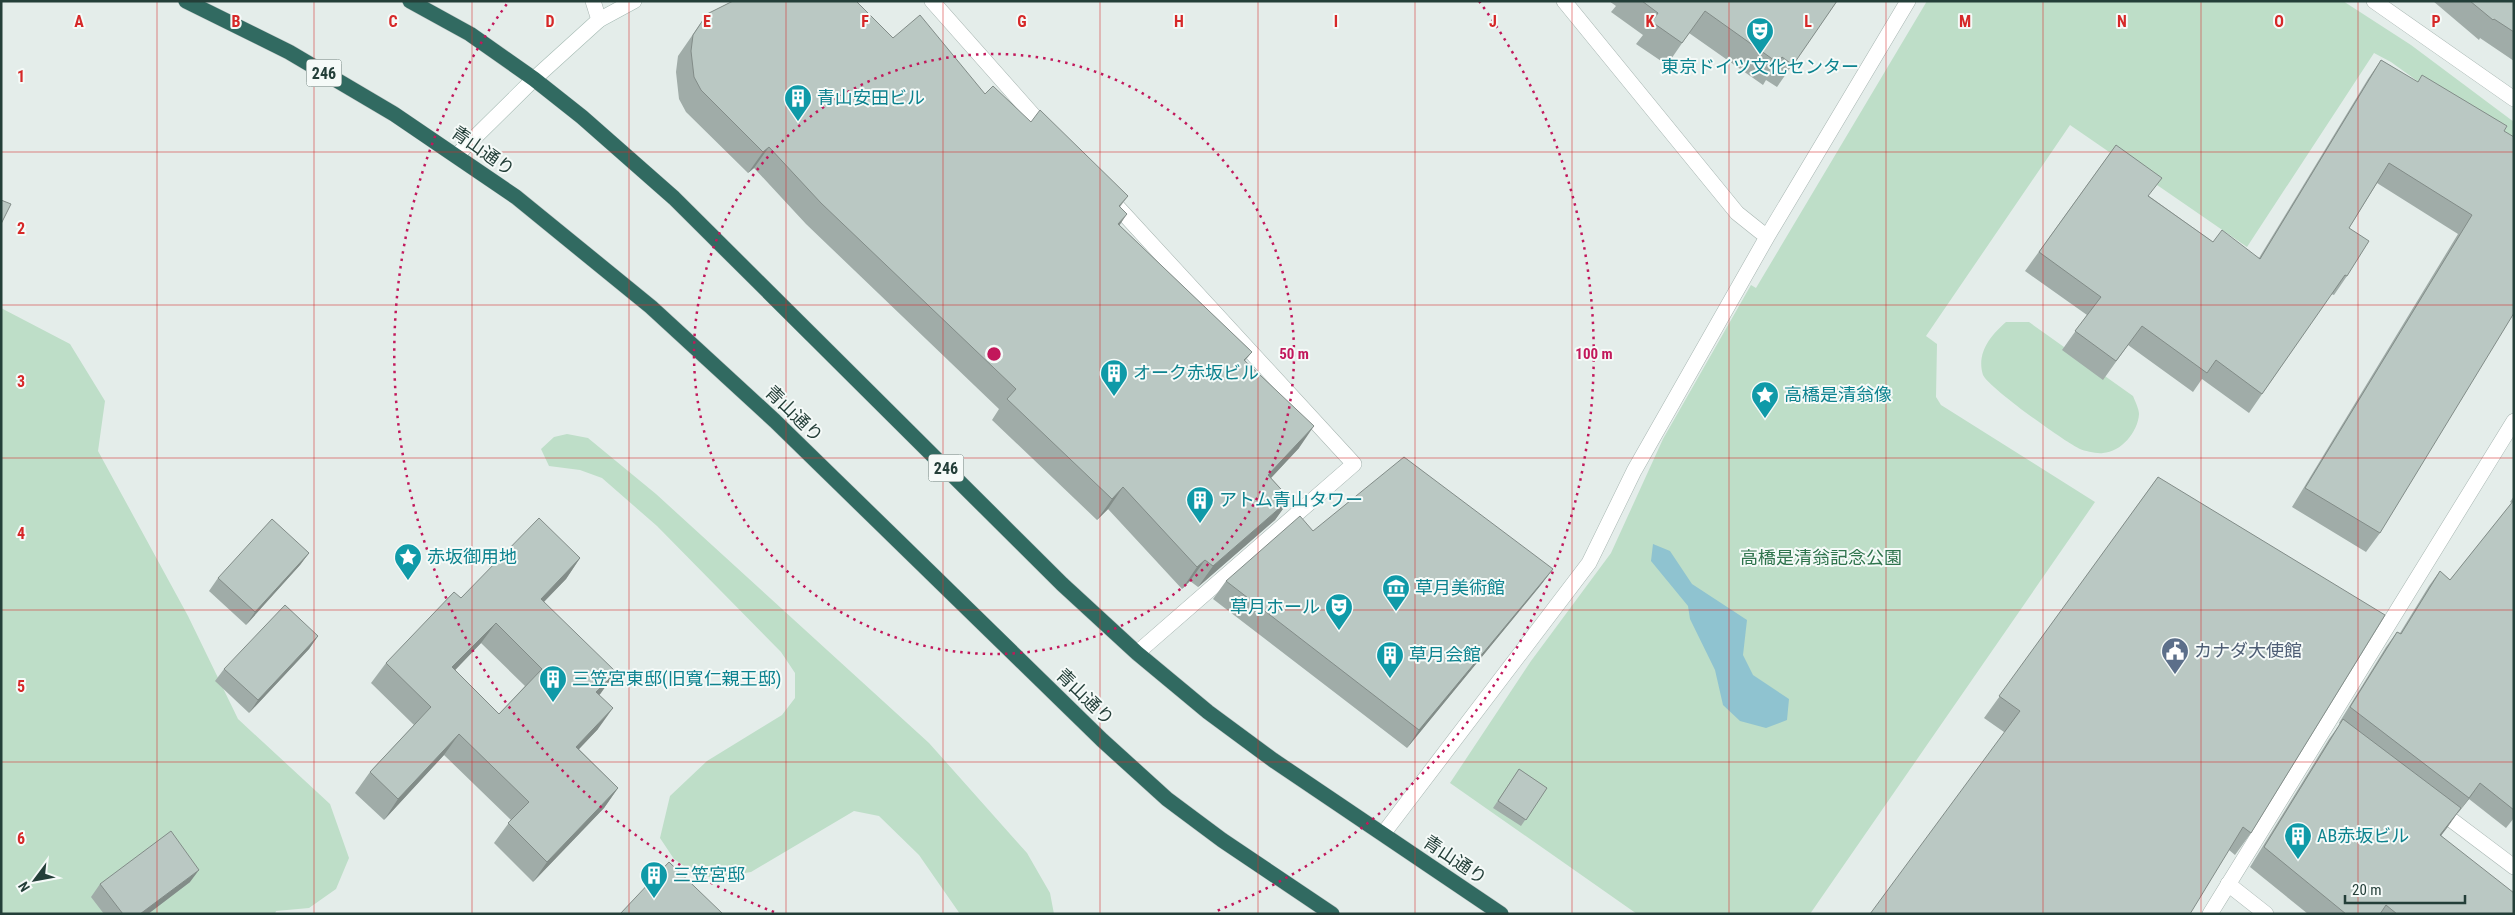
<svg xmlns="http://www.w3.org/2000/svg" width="2515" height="915" viewBox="0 0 2515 915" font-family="'Roboto Condensed','Noto Sans JP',sans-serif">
  <rect width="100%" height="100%" fill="#e4edea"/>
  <path fill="#bedec8" d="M1927 1H2343L2411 45 2514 122V151L2391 62 2374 53 2247 247 2070 125 1926 336 1937 344 1936 397 1941 405 2095 502 1810 914H1637L1450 783 1531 661 1611 553 1663 439 1751 285 1756 288Z
    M1 308 70 344 105 401 98 451 188 616 238 719 330 804 349 858 336 889 309 908 276 911 275 914H1Z
    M2006 322H2029L2133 396C2135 401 2139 409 2139 414 2138 432 2121 452 2103 453 2097 454 2085 451 2080 449 2066 443 1988 387 1983 375 1976 353 1991 335 2006 322Z
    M567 434 588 438 656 494 929 743 1027 853 1050 893 1054 914H960L919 855 879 816 854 811 751 872 715 878 697 875 674 859 660 838 670 796 707 761 782 715 795 698V673L781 652 657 526 602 478 580 470 549 466 541 449 554 437Z"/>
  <path fill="#8fc3d0" d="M1653 544 1670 551 1692 584 1747 620 1743 655 1753 675 1789 699 1787 720 1766 728 1740 721 1723 705 1715 670 1690 619 1688 606 1651 561Z"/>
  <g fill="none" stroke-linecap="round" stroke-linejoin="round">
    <g stroke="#a7b5b1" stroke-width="16">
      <path id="lane" d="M2228 884 2266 914"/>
    </g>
    <g stroke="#a7b5b1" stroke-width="16">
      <path id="street" d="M593 1 599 20
        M932 1 1048 132
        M1564 1 1737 213 1767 237
        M2374 1 2514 99
        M1113 202 1354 464 1137 653
        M2437 809 2514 867
        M1383 834 1589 563 1634 471 1767 237 1908 1
        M2210 914 2514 421"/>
    </g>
    <g stroke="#a3b9b2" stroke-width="16">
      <path id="secondary" d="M457 155 534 79 599 20 634 1"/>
    </g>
    <g stroke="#c2c9c8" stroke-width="16">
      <path id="highway" d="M186 1 289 52 394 114 516 197 651 307 775 421 1102 740 1167 799 1222 840 1332 914
        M410 1 470 34 534 79 582 117 674 198 1062 584 1137 653 1208 712 1273 760 1501 914"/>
    </g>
    <use href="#lane" stroke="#fff" stroke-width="15"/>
    <use href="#street" stroke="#fff" stroke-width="15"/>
    <use href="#secondary" stroke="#fff" stroke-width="15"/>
    <use href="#highway" stroke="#316a61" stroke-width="15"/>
  </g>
  <path fill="#a0aca8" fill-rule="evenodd" d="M1609 1H1837L1777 87 1766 80 1763 85 1689 33 1667 65 1636 44 1643 35 1611 12 1616 6Z
    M2433 1H2514V61L2480 38 2479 40Z
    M707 14 893 38 1031 122 1128 196 1120 207 1119 225 1252 352 1245 361 1299 448 1271 478 1290 499 1275 520 1198 587 1190 581 1182 589 1108 509 1097 520 992 420 999 409 806 224 754 168 748 173 686 112 679 99 676 72 678 56Z
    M2381 60 2417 82 2504 131 2380 533 2366 552 2292 507 2458 234 2377 183 2349 228 2347 276 2334 295 2331 294 2249 413 2202 379 2193 392 2128 345 2103 380 2062 350 2087 315 2025 271 2116 145 2149 196 2213 242 2259 258 2368 79Z
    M2158 477 2251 833 2235 855 2229 850 2004 732 1984 718Z
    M2514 496V818L2506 828 2469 799 2458 813 2457 812 2441 835 2514 914H2308L2250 867 2329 739 2340 724 2339 723 2386 647 2397 632 2400 633 2429 586 2440 571 2450 580 2512 503 2510 502Z
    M1313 531 1553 569 1540 586 1407 748 1213 599 1226 581Z
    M309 553 300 565 246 625 209 591 218 578Z
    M580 558 566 579 544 602 601 693 599 695 598 729 579 749 618 788 604 808 533 882 494 843 511 820 444 755 384 820 355 793 370 772 414 725 371 683 386 663ZM481 643 525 686 499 714 455 670Z
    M318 636 309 649 249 713 215 681 224 669Z
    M1519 769 1547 788 1521 826 1493 808Z
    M190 882 148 914H104L91 897 100 884Z"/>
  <path fill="#828c88" d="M769 147 754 168 748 173 763 152Z
    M1127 214 1113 235 1118 224Z
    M1314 426 1299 448 1253 497 1268 475Z
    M1123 487 1108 509 1097 520 1112 499Z
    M1290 499 1275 520 1198 587 1213 566Z
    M309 553 300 565 246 625 255 612Z
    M580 558 566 579 526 620 541 599Z
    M1205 560 1190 581 1182 589 1197 567Z
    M1553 569 1540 586 1407 748 1419 730Z
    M496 623 481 643 438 688 452 667Z
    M318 636 309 649 249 713 258 700Z
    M616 672 601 693 582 713 596 692Z
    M613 708 598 729 562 767 576 747Z
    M459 734 444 755 384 820 398 799Z
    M2480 783 2469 799 2458 813Z
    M618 788 604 808 533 882 547 862Z
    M2461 808 2447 828 2426 855 2440 835Z
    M199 870 190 882 148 914H140Z"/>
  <path fill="#bac8c3" stroke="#828c88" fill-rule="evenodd" d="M733 1H856L893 38 920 15 985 94 993 86 1031 122 1040 110 1128 196 1119 206 1127 214 1118 224 1252 352 1244 360 1314 426 1268 475 1290 499 1213 566 1205 560 1197 567 1123 487 1112 499 1007 399 1016 389 821 203 769 147 763 152 701 90 694 77 691 51 693 35 707 14Z
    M1642 1H1837L1793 65 1782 57 1778 63 1705 11 1682 43 1652 22 1658 13Z
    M2470 1H2514V32L2494 19 2493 20Z
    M2381 60 2418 82 2422 75 2507 126 2504 131 2514 137V313L2380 533 2305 488 2472 215 2389 163 2349 228 2369 241 2347 276 2345 275 2262 394 2216 360 2207 373 2142 326 2116 361 2075 331 2101 297 2039 252 2116 145 2162 178 2148 196 2213 242 2222 230 2260 259Z
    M1 200 11 204 1 224Z
    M1404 457 1553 569 1419 730 1226 581 1300 516 1313 531Z
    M2158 477 2385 615 2251 833 2243 827 2190 914H1870L2020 711 1999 696Z
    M2514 500V810L2480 783 2469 798 2350 707 2397 632 2401 634 2440 571 2450 580Z
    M539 518 580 558 541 599 616 672 596 692 613 708 576 747 618 788 547 862 508 823 529 802 459 734 398 799 370 772 431 707 386 663 454 592 461 598ZM496 623 542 669 499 714 452 667Z
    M272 519 309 553 255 612 218 578Z
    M285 605 318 636 258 700 224 669Z
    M2343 719 2461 808 2440 835 2514 893V914H2397L2386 905 2380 914H2346L2264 847Z
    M1519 769 1547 788 1526 820 1498 801Z
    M171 831 199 870 140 914H123L100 884Z
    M669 862 723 914H620Z"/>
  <path fill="none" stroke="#d62828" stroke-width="1" stroke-opacity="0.55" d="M157 1V914M314 1V914M472 1V914M629 1V914M786 1V914M943 1V914M1100 1V914M1258 1V914M1415 1V914M1572 1V914M1729 1V914M1886 1V914M2043 1V914M2201 1V914M2358 1V914M1 152H2514M1 305H2514M1 458H2514M1 610H2514M1 762H2514"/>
  <g fill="none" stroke="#c2185b" stroke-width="2.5" stroke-dasharray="2.5 5">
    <circle cx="994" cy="354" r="300"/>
    <path d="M774 912A600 600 0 0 1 509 1M1479 1A600 600 0 0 1 1214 912"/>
  </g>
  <defs>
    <g id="theatre-pin" transform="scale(1.4375)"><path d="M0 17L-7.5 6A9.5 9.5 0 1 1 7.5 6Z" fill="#0f9aa8" stroke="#f5faf8"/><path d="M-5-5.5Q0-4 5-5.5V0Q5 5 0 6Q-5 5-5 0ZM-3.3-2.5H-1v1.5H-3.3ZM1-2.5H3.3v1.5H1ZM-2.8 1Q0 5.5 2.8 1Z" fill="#fff"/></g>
    <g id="building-pin" transform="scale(1.4375)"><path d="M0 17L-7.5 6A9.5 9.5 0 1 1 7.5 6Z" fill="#0f9aa8" stroke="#f5faf8"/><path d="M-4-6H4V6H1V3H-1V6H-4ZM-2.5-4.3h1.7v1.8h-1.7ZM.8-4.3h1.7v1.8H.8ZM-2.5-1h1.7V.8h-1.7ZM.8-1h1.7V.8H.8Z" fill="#fff"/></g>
    <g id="sight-pin" transform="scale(1.4375)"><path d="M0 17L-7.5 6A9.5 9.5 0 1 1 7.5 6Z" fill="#0f9aa8" stroke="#f5faf8"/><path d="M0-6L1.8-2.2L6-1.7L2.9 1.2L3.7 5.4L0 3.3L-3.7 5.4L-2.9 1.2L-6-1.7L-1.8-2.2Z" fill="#fff"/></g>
    <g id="museum-pin" transform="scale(1.4375)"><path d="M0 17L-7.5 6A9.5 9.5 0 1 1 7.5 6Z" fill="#0f9aa8" stroke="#f5faf8"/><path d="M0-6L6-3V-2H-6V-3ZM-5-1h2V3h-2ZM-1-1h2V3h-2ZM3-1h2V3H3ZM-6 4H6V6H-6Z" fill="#fff"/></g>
    <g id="civic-pin" transform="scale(1.4375)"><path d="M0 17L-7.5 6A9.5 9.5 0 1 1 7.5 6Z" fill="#5c6f8a" stroke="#f5faf8"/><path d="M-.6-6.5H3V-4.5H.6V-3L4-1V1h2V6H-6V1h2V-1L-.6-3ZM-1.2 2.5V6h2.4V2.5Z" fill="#fff"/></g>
  </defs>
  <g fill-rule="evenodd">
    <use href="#theatre-pin" x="1760" y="31"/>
    <use href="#building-pin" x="798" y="98"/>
    <use href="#building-pin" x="1114" y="373"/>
    <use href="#sight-pin" x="1765" y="395"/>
    <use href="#building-pin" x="1200" y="500"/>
    <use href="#sight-pin" x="408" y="557"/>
    <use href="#museum-pin" x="1396" y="588"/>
    <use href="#theatre-pin" x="1339" y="607"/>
    <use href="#civic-pin" x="2175" y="651"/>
    <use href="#building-pin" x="1390" y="655"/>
    <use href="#building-pin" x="553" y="679"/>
    <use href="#building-pin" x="2298" y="836"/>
    <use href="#building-pin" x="654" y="875"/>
  </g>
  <g text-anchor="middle" stroke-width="4" stroke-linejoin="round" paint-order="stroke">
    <g fill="#f5faf8" stroke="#637772" stroke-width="1">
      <rect x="306.5" y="59.5" width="35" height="27" rx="4"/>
      <rect x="928.5" y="454.5" width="35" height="27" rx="4"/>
    </g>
    <g font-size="16" font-weight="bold" fill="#243f39">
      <text x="324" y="79">246</text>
      <text x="946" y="474">246</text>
    </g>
    <g font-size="18" fill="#0d838f" stroke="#f5faf8" text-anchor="start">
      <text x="1760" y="73" text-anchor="middle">東京ドイツ文化センター</text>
      <text x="817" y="104">青山安田ビル</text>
      <text x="1133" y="379">オーク赤坂ビル</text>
      <text x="1784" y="401">高橋是清翁像</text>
      <text x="1219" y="506">アトム青山タワー</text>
      <text x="427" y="563">赤坂御用地</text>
      <text x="1415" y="594">草月美術館</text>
      <text x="1320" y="613" text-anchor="end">草月ホール</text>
      <text x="1409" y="661">草月会館</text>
      <text x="572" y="685">三笠宮東邸(旧寬仁親王邸)</text>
      <text x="2317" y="842">AB赤坂ビル</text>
      <text x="673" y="881">三笠宮邸</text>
    </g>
    <g font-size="18" fill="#243f39" stroke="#f5faf8">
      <text transform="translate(483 151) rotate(35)" y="6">青山通り</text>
      <text transform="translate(794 414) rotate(44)" y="6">青山通り</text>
      <text transform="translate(1085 697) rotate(44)" y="6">青山通り</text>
      <text transform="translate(1455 860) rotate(34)" y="6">青山通り</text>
    </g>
    <g font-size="18" fill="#2f744d" stroke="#f5faf8">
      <text x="1821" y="564">高橋是清翁記念公園</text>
    </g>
    <g font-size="18" fill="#4e5e75" stroke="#f5faf8" text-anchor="start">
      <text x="2194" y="657">カナダ大使館</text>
    </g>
  </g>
  <g font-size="16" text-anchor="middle" font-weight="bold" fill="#d62828" stroke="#f5faf8" stroke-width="4" stroke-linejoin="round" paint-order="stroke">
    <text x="79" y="27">A</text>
    <text x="236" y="27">B</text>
    <text x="393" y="27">C</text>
    <text x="550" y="27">D</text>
    <text x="707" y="27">E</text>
    <text x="865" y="27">F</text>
    <text x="1022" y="27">G</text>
    <text x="1179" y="27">H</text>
    <text x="1336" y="27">I</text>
    <text x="1493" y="27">J</text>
    <text x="1650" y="27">K</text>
    <text x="1808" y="27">L</text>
    <text x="1965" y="27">M</text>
    <text x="2122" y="27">N</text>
    <text x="2279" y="27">O</text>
    <text x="2436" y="27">P</text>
    <text x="21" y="82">1</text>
    <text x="21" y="234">2</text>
    <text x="21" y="387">3</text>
    <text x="21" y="539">4</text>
    <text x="21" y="692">5</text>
    <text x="21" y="844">6</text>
  </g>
  <circle cx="994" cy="354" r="8" fill="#c2185b" stroke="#f5faf8" stroke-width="2.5"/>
  <g font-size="15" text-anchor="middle" font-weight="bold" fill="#c2185b" stroke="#f5faf8" stroke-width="4" stroke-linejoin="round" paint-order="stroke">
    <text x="1294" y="359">50 m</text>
    <text x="1594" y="359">100 m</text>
  </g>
  <rect width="2515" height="915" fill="none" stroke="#243f39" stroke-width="5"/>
  <g transform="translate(35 880) rotate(238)" stroke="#f5faf8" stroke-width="4" paint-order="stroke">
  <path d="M0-4L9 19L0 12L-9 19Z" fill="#243f39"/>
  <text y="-8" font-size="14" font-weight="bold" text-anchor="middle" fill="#243f39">N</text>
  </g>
  <path d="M2345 895v8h120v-8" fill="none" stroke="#243f39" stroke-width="2.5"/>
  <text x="2352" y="895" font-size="15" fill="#243f39" stroke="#f5faf8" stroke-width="4" paint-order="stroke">20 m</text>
</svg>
